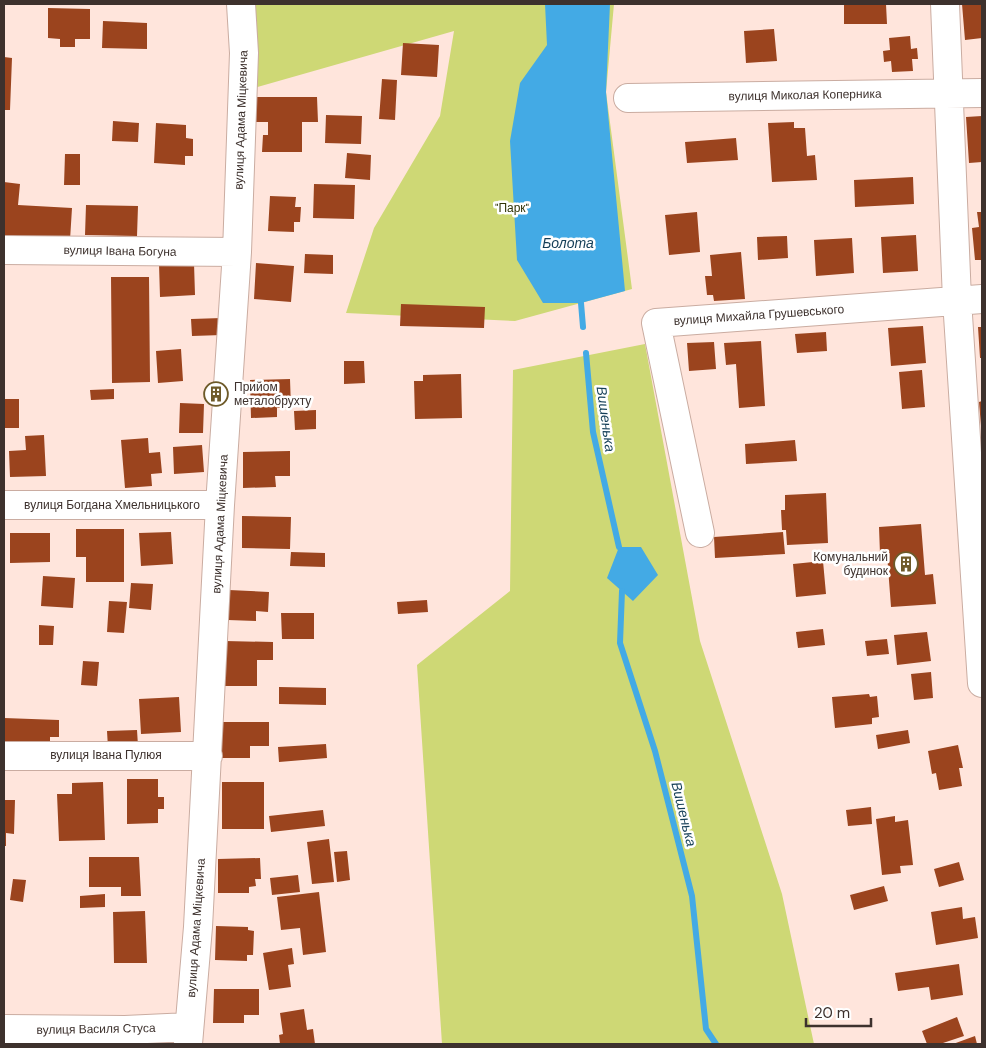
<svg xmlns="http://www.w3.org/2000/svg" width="986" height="1048" viewBox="0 0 986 1048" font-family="'DM Sans',sans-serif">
  <rect width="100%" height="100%" fill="#ffe5dc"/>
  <path fill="#ced875" d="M249 4H614L606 92 632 289 515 321 346 313 374 228 440 116 454 31 254 88Z
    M645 344 700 641 782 894 814 1044H442L417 665 510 591 513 370Z"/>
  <path fill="#43aae5" d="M545 4H610L606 92 625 291 581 303H543L517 260 510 141 520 83 547 45Z
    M619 547H641L658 575 633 601 607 578Z"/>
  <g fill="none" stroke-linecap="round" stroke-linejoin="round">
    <path stroke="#43aae5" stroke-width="6" d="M581 303 583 327
      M586 353 593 432 619 547
      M622 591 620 643 655 751 692 896 706 1029 716 1044"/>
  </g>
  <path fill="#9b441e" d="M844 4H886L887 24H844Z
    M962 4H982V38L965 40Z
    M48 8 90 9V39H75V47H60V39L48 38Z
    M103 21 147 23V49L102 48Z
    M774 29 777 61 746 63 744 31Z
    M910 36 911 49 917 48 918 59H912L913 71 892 72 891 61 884 62 883 51 890 50 889 38Z
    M403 43 439 45 437 77 401 75Z
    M4 57 12 58 10 110H4Z
    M382 79 397 80 395 120 379 119Z
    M253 97H317L318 122H302V152H262L263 135H268V122H253Z
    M326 115 362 116 361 144 325 143Z
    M982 116V162L969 163 966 117Z
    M113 121 139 123 138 142 112 141Z
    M794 122V128H805L807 156 815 155 817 180 772 182 768 123Z
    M156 123 186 125V138L193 139V156H185V165L154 163Z
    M736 138 738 160 687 163 685 142Z
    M347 153 371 155 370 180 345 178Z
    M65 154H80V185H64Z
    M913 177 914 204 855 207 854 180Z
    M4 182 20 184 18 205 72 208 70 240 4 235Z
    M314 184 355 185 354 219 313 218Z
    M270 196 296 197 295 207H301L300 222H294V232L268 231Z
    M86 205 138 206 137 236 85 235Z
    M697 212 700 252 669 255 665 215Z
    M977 212H982V260H975L972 228 979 227Z
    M916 235 918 271 883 273 881 237Z
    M787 236 788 258 758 260 757 237Z
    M852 238 854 273 816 276 814 240Z
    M741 252 745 299 714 301 713 295H707L705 276H712L710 255Z
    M305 254 333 255V274L304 273Z
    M194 263 195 295 160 297 159 264Z
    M256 263 294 266 291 302 254 299Z
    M111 277H149L150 382 112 383Z
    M401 304 485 307 484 328 400 326Z
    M222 318V335L192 336 191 319Z
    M923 326 926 363 891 366 888 328Z
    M978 327H982V358H980Z
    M826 332 827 351 797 353 795 334Z
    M761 341 765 406 739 408 736 364 726 365 724 343Z
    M714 342 716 369 689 371 687 343Z
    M181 349 183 381 158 383 156 351Z
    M344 361H364L365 383 344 384Z
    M922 370 925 407 902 409 899 372Z
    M461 374 462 418 415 419 414 381H423V375Z
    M290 379 291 408H277V417L251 418 250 380Z
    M114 389V399L91 400 90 390Z
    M4 399H19V428H4Z
    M982 401V426H981L979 402Z
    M180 403 204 404 203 433H179Z
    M316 410V429L295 430 294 411Z
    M44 435 46 476 10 477 9 451 26 450 25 436Z
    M148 438 149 453 160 452 162 473 151 474 152 486 125 488 121 440Z
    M795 440 797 461 746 464 745 444Z
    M202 445 204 472 174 474 173 447Z
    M290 451V476H275L276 487 243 488V452Z
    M826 493 828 543 787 545 786 530H782L781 510H785V495Z
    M242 516 291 517 290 549 242 548Z
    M921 524 925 575 933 574 936 604 891 607 887 554H880L879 527Z
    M76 529H124V582H86V557H76Z
    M171 532 173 564 141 566 139 533Z
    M783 532 785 554 715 558 714 537Z
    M10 533H50V562L10 563Z
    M291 552 325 553V567L290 566Z
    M823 561 826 594 796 597 793 564Z
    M43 576 75 578 73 608 41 606Z
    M131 583 153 584 151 610 129 608Z
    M229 590 269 592 268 612 256 611V621L228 620Z
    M427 600 428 612 398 614 397 602Z
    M109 601 127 602 124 633 107 632Z
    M281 613H314V639H282Z
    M39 625 54 626 53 645H39Z
    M823 629 825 645 798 648 796 632Z
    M927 632 931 661 897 665 894 635Z
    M887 639 889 654 867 656 865 641Z
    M225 641 273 642V660H257V686H224Z
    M83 661 99 662 97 686 81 685Z
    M931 672 933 698 914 700 911 674Z
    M279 687 326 688V705L279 704Z
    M869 694 870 697 877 696 879 717 872 718V724L835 728 832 697Z
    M179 697 181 732 141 734 139 699Z
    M4 718 59 720V737H50V744L4 742Z
    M221 722H269V746H250V758H221Z
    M137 730 138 746 108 748 107 731Z
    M908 730 910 743 878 749 876 735Z
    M326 744 327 758 279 762 278 747Z
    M958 745 963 768H959L962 786 939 790 936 773 932 774 928 751Z
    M127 779H158V797H164V809H158V823L127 824Z
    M103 782 105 840 59 841 57 794H72V783Z
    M222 782H264V829H222Z
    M4 800H15L14 834 6 833V846H4Z
    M871 807 872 824 848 826 846 810Z
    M323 810 325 826 271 832 269 816Z
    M895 816V822L908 820 913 865 900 866 901 873 882 875 876 819Z
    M329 839 334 882 312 884 307 842Z
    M347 851 350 880 337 882 334 852Z
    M89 857H139L141 896H121V887H89Z
    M260 858 261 879H255L256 886 249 887V893H218V859Z
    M959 862 964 880 939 887 934 869Z
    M298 875 300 892 272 895 270 878Z
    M13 879 26 880 23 902 10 900Z
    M884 886 888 901 854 910 850 895Z
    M319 892 326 952 303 955 300 928 281 930 277 897Z
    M105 894V907L80 908V896Z
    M962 907 963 919 975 917 978 938 936 945 931 912Z
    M145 911 147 963H114L113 912Z
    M216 926 248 927V930L254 931 253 955H247V961L215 960Z
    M292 948 294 964 288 965 291 987 269 990 263 953Z
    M959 964 963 995 931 1000 929 987 898 991 895 973Z
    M214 989H259V1015H244V1023H213Z
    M304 1009 307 1030 313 1029 315 1044H280L279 1035 283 1034 280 1013Z
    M957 1017 964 1036 940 1044H927L922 1031Z
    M975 1036 977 1044H953Z"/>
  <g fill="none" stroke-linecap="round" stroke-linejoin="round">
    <g stroke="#caaca1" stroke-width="30">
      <path id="minor" d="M945 4 957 300 982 683
        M628 98 982 93
        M4 250 237 252
        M4 505H220
        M700 533 656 323 982 299
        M4 756H208
        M4 1029 125 1030 189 1027
        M188 1044 198 927 220 505 237 252 244 53 241 4"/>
    </g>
    <use href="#minor" stroke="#fff" stroke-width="28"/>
  </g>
  <defs>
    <g id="building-ring" transform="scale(1.25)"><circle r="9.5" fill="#fff" stroke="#6e5a29" stroke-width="1.5"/><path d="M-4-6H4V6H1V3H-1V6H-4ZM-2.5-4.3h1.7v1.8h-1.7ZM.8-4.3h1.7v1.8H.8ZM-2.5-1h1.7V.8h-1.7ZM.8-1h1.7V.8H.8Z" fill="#6e5a29"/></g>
  </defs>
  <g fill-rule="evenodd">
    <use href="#building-ring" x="216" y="394"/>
    <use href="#building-ring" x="906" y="564"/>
  </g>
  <g text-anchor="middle" stroke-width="5" stroke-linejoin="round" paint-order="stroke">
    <g font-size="12" fill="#3d312d" stroke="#fff">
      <text transform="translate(805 95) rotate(-1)" y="4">вулиця Миколая Коперника</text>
      <text transform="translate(241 120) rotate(-88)" y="4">вулиця Адама Міцкевича</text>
      <text transform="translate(120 251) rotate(1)" y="4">вулиця Івана Богуна</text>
      <text transform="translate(759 315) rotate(-4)" y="4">вулиця Михайла Грушевського</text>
      <text x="112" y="509">вулиця Богдана Хмельницького</text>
      <text transform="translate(220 524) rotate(-87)" y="4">вулиця Адама Міцкевича</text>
      <text x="106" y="759">вулиця Івана Пулюя</text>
      <text transform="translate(196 928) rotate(-86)" y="4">вулиця Адама Міцкевича</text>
      <text transform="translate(96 1029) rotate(-1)" y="4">вулиця Василя Стуса</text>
    </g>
    <g font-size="12" fill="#313408" stroke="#fff">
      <text x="512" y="212">"Парк"</text>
    </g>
    <g font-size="12" fill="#3d312d" stroke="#fff" text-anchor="start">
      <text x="234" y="391">Прийом<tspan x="234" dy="14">металобрухту</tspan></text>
      <text x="888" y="561" text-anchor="end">Комунальний<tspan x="888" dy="14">будинок</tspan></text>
    </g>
    <g font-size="14" font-style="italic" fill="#143e57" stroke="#fff">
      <text x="568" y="248">Болота</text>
      <text transform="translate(606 419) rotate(82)" y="5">Вишенька</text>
      <text transform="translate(684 814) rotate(76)" y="5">Вишенька</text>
    </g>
  </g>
  <rect width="986" height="1048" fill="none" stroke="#3d312d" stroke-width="10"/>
  <path d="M806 1018v8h65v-8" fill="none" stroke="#3d312d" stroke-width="2.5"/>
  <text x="814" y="1018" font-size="15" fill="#3d312d" stroke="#ffffff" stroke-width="4" paint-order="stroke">20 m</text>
</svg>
